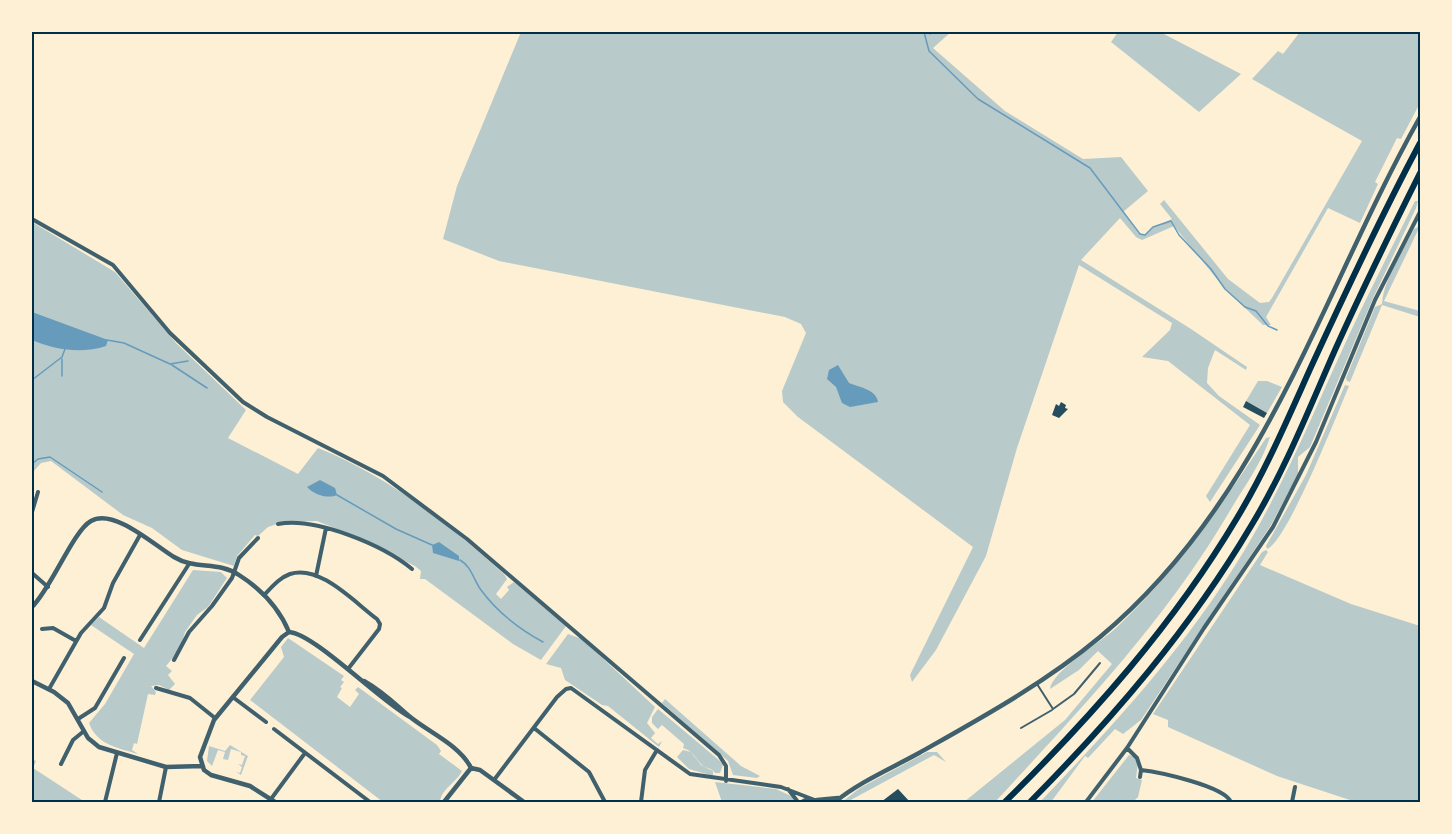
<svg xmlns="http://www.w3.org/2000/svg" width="1452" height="834" viewBox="0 0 1452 834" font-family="Montserrat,sans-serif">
  <rect width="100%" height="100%" fill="#fdf0d5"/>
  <path fill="#b9caca" d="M521 32H951L933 48 1005 111 1083 159 1121 157 1148 191 1123 212 1138 233 1145 235 1153 227 1172 219 1160 204 1164 200 1228 279 1260 303 1269 302 1272 298 1362 141 1252 79 1278 51 1283 54 1300 32H1420V103L1401 139 1397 138 1375 182 1378 184 1360 223 1328 208 1266 317 1271 325H1263L1225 289 1174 226 1142 240 1136 237 1120 218 1081 260 1191 329 1247 367 1246 370 1215 350 1208 368 1207 383 1219 396 1260 425 1210 502 1206 496 1250 425 1168 361 1142 357 1170 330 1172 323 1079 265 1017 448 986 556 936 650 912 682 910 675 973 547 798 417 783 402 782 391 806 333 801 324 785 317 499 261 443 239 457 186Z
    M1118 32H1160L1241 74 1199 112 1111 42Z
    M1415 201H1418L1416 208 1374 296 1310 447 1298 457V474L1271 525 1141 720 1123 734 1115 729 1088 758 1085 756 1051 802H1040C1111 728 1181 652 1236 564 1282 491 1313 413 1349 335 1370 290 1393 245 1415 201Z
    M32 222 115 272 176 343 246 410 228 438 298 474 318 448C388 476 448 524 504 574L507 579 496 594 501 599 509 590 507 587 514 582 566 626 541 660 513 644 425 579H420L421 571 415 566 352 535 317 521 276 522 277 524 268 527 258 536 255 535 237 556 234 566 182 550 152 528 123 515 51 461 41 463 32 473Z
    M1420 226 1384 301 1420 311V317L1382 305 1350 382 1347 381 1346 378 1375 307 1382 304C1383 281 1402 252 1414 229Z
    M1258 381H1267L1282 387 1267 413 1246 401Z
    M1345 385 1349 386C1338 412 1287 542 1267 549L1266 546 1306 475Z
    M1270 437C1263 461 1244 487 1231 509 1167 619 1080 710 995 802H964L1065 720 1112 664 1098 651 1079 670 1050 689C1052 671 1101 642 1116 628 1176 572 1221 506 1266 438Z
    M1266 550 1268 552 1260 565 1351 604 1420 626V802H1356L1277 776 1168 727V720L1153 714 1262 552Z
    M193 570 221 572 227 578 208 607 197 615 185 632 180 649 166 666 172 671 168 675 175 684 169 690 159 685 151 686 156 692 155 695 148 694 137 744 134 743 132 750 138 754C118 748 97 745 89 723L105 704 134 654 91 625 99 617 144 648Z
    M568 634 582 639 655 707 647 723 655 733 651 738 658 744 662 741 659 747 608 706 602 705 565 680 561 668 546 664Z
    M288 638 344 676 341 680 344 682 340 687 342 688 337 697 350 707 359 694 355 690 358 687 437 745 441 751 439 754 462 771C456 783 441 789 440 802H383L250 700 284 657 281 647Z
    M665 699 741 766 760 776 757 778 733 775 728 761 662 703Z
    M658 709 720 761 723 765 720 773H715C711 767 707 769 702 765 694 757 695 752 683 748L684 744 662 725 658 729 652 723V717Z
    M230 745 248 756 241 775 236 772 240 773 242 767 238 764 242 765 245 756 241 755V752L231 749 228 760 223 759 225 752 218 750 212 766 207 761 209 746 225 751Z
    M683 750 691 752 701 765 713 771V776L689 769 677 757Z
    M927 752H937L946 762 934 755 847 802H842L860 788Z
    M1129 755 1135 757 1138 763 1136 778 1142 780 1138 797 1133 802H1092Z
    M32 759 36 761 33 768 85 802H32Z
    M715 782 776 789 793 797 794 802H722Z"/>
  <path fill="#669bbc" d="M32 312 108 340 106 346C82 354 55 350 32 340Z
    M838 365 849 383C859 387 877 390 878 402L850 407 842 403 836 387 827 379 829 370Z
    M320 480 335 488 337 495C328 499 314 495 307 487Z
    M439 542 459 556V561L433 553 432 545Z"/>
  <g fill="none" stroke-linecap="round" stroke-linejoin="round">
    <path stroke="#669bbc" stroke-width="1.5" d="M924 32 929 51 978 99 1090 168 1140 234 1145 235 1153 227 1171 221 1179 235 1211 269 1225 289 1245 307 1256 311 1268 326 1277 330
      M929 32 930 34
      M107 340 124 343 170 364 188 361
      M172 365 207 388
      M62 376V359
      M32 380 62 357 65 349
      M32 464 38 459 50 457 102 492
      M337 495 396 529 432 545
      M460 560C472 567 473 579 481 590 498 613 519 629 543 642"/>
  </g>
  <path fill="#264d5e" d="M1246 401 1267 413 1264 418 1243 407Z
    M1061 402 1066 405 1065 408 1068 409 1059 418 1052 415 1056 404 1059 406Z
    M898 789 910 802H881Z"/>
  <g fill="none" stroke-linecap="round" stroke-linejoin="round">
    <path stroke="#3f606c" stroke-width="2" d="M1037 684 1053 709 1074 694 1100 663
      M1021 728 1052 710"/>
    <path stroke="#3f606c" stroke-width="4" d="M32 219 113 265 170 333 243 402 267 417 383 476 467 539 719 755 726 766V781
      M32 512 38 492
      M278 524C316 517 383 545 412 569
      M32 573 48 587
      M316 576 326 528
      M264 595C272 587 279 578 290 574 320 564 355 603 377 619L380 624 379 629 348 669
      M42 629 53 628 76 641
      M140 640 189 564
      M174 660 189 632 212 606 232 578 239 558 258 538
      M156 688 190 698 215 718
      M49 689 81 633 104 608 113 583 140 535
      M234 698 266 722
      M78 719 95 708 124 658
      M534 728 589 772 605 802
      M274 729 370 802
      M1127 748 1137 758 1141 770C1159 772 1224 786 1231 802
      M61 764 73 740 84 731
      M1140 777 1141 770
      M494 780 557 697 566 689 571 688 690 774 781 787 812 799
      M788 789 798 802
      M271 799 305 753
      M105 802 117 753
      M159 802 166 767
      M641 802 645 770 657 750
      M1086 802 1127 748 1204 628 1273 527 1316 442 1375 300 1420 212
      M1292 802 1295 787"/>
    <path stroke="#3f606c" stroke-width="4.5" d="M32 607C52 587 73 531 91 521 114 508 154 545 174 557 195 570 218 561 239 575 261 589 279 608 289 632
      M289 632C315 634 380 701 410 717
      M32 681 54 692 68 703 88 738 99 747 166 767 202 766
      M364 681C382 691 394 703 409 716 428 732 460 745 471 768
      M471 768 480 770 524 802
      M817 800 838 798
      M275 802 250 786 211 775 204 770 200 757 214 720 282 637 289 632
      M444 802 471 768
      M802 802 808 799 819 801
      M835 802C859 782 892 768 919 753 981 718 1045 683 1100 637 1266 498 1318 299 1420 117"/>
    <path stroke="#003049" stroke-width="6" d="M1005 802C1092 716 1174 624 1237 518 1266 470 1288 418 1311 367 1346 291 1381 216 1420 143
      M1030 802C1113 718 1190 629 1251 526 1285 470 1309 409 1335 350 1362 290 1391 231 1420 173"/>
  </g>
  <rect width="1452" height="834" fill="none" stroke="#fdf0d5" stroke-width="66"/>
  <rect x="33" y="33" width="1386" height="768" fill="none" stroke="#003049" stroke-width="2"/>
</svg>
